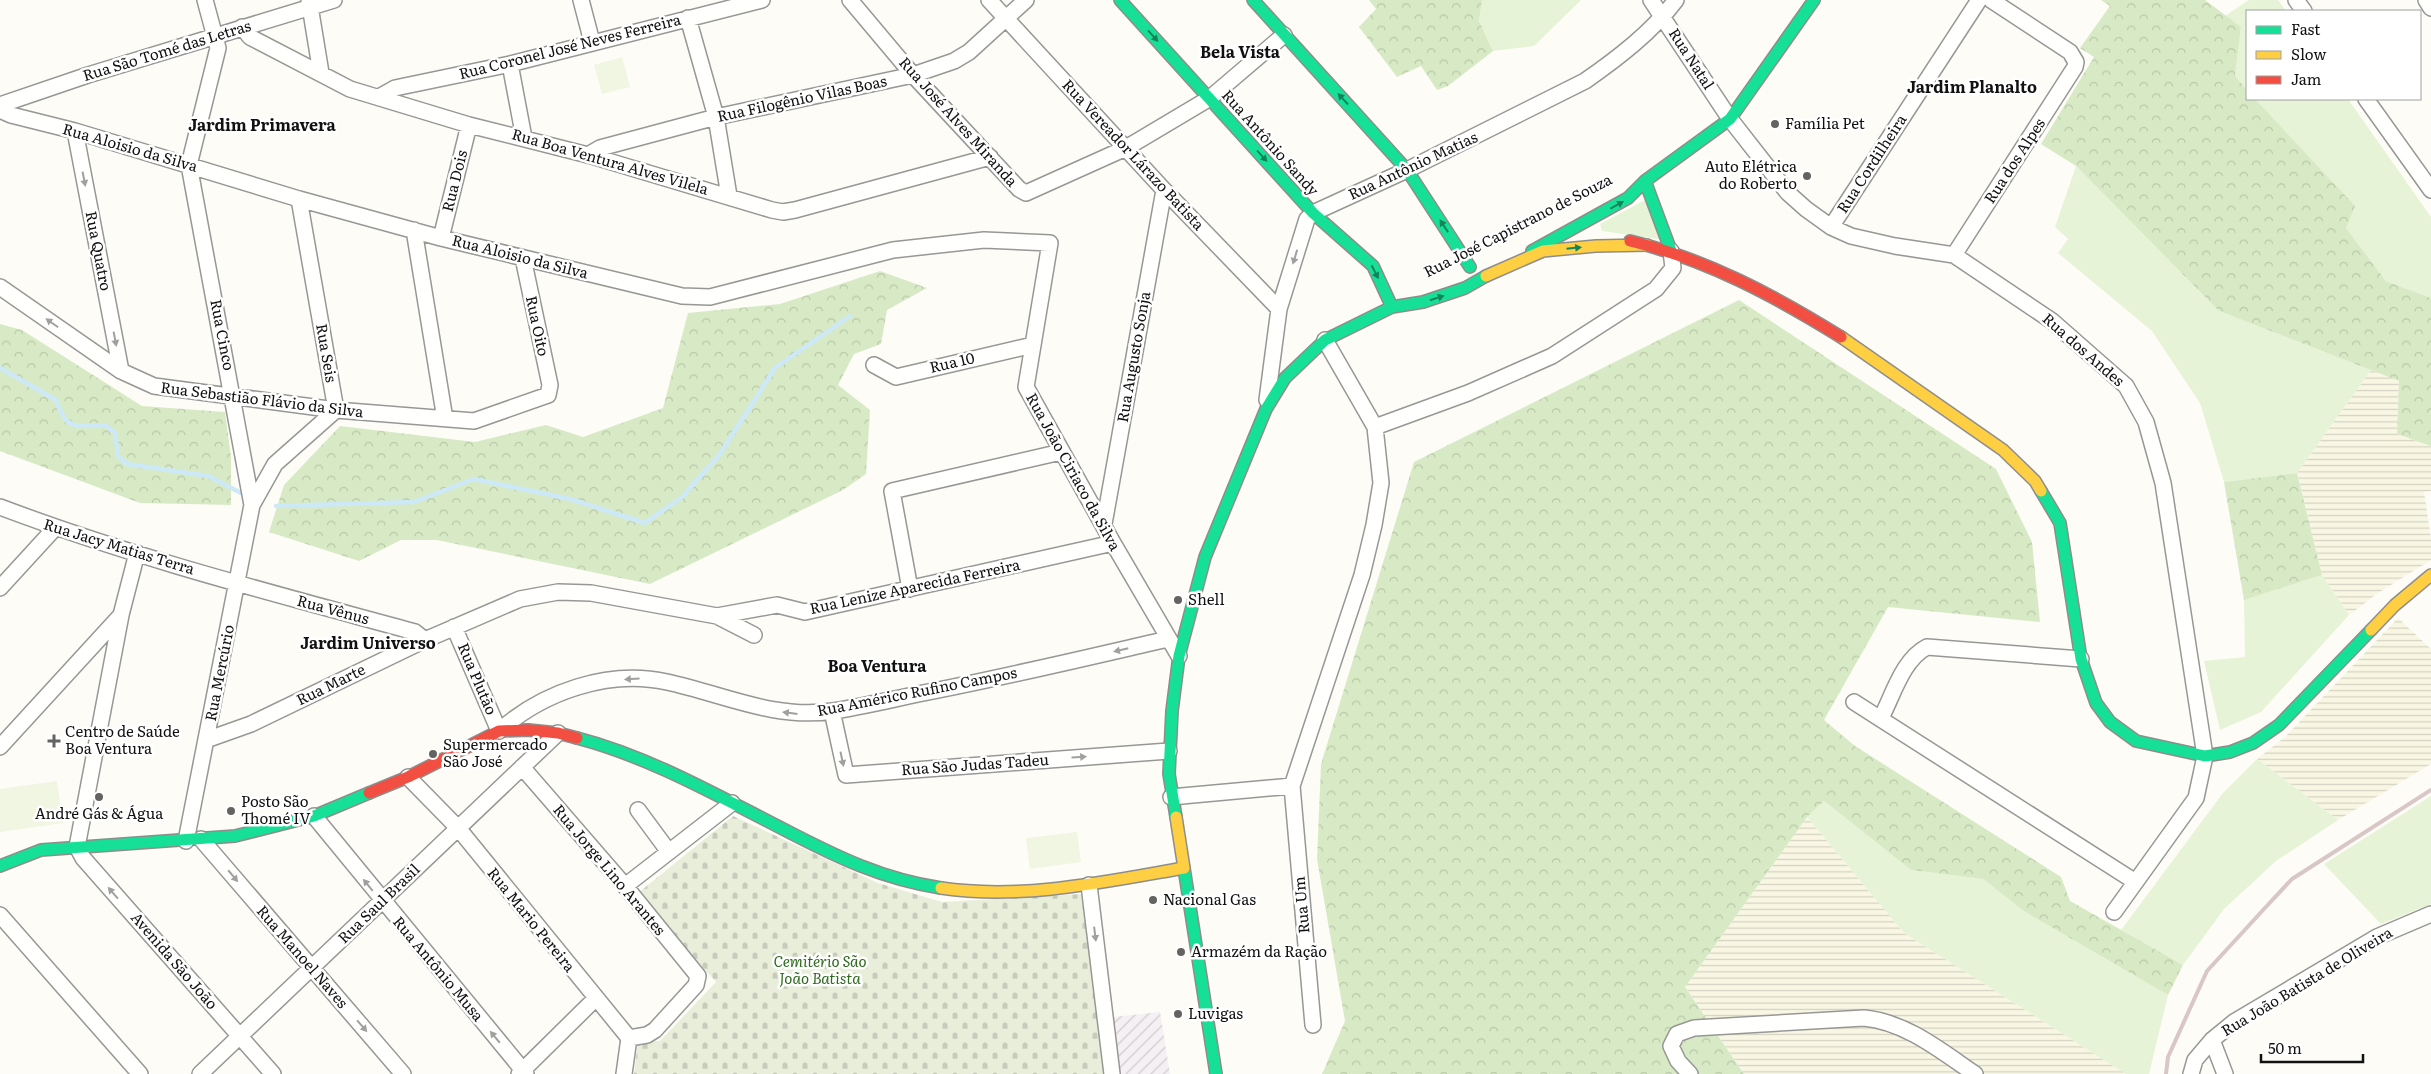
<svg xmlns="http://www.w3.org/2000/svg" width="2431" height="1074" viewBox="0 0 2431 1074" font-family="Literata,serif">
  <defs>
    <pattern id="industrial-furrows" width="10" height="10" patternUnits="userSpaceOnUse" patternTransform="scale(1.25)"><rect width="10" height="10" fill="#f5f0f3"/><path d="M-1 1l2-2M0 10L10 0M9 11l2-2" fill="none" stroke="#d1cdcf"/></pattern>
    <pattern id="farmland-rules" width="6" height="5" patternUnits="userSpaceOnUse" patternTransform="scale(1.25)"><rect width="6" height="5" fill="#f9f7e4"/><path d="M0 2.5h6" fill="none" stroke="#d4d3c3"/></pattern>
    <pattern id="forest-crowns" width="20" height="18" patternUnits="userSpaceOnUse" patternTransform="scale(1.25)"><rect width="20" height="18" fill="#d8eac5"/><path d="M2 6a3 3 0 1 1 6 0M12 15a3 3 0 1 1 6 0" fill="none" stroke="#b8c8a8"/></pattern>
    <pattern id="cemetery-stones" width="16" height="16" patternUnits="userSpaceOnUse" patternTransform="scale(1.25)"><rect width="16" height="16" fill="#e9eedb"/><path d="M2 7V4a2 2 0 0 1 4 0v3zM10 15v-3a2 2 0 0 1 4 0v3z" fill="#c7cbbb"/></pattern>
  </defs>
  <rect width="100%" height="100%" fill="#fdfcf7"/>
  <path fill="url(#industrial-furrows)" d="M1160 1012 1170 1074H1119L1113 1017Z"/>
  <path fill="url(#farmland-rules)" d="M2371 370 2399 381 2397 434 2431 446V491L2424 492 2431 539V560L2378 593 2349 615 2322 575 2297 473Z
    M2398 618 2431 649V764L2338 820 2257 759 2285 737Z
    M1807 817 1904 933 2126 1074H1744L1685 987Z"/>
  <path fill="#e7f3d7" d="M1482 0H1581L1534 46 1493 51 1479 21Z
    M2249 0H2278L2286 11H2247V90L2235 77 2241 27 2225 16Z
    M2255 99H2348L2431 217V298L2386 281 2346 228 2283 131Z
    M2076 166 2219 311 2371 370 2297 473 2224 482 2200 403 2152 331 2058 253 2068 239 2055 227Z
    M1649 198 1665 240 1602 231 1600 224Z
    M2322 575 2349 615 2261 712 2220 730 2204 661 2245 657 2244 600Z
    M2257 759 2338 820 2276 861 2224 909 2183 965 2121 930 2223 793Z
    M2431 796V904L2381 924 2324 864Z
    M1824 801 1911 870 1983 879 2025 912 2168 995 2149 1074H2126L1904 933 1807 817Z"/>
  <path fill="url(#forest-crowns)" d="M1369 0H1482L1479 21 1493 51 1448 86 1437 90 1421 66 1397 77 1359 27 1376 9Z
    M2101 0H2205L2241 27 2235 76 2247 90V99H2255L2355 206 2346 228 2386 281 2431 298V446L2397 434 2399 381 2219 311 2076 166 2041 144 2094 57 2080 48 2110 6Z
    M880 271 927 288 887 310 881 344 854 354 838 385 870 410 866 474 843 490 650 584 437 540H401L359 561 269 532 284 485 340 426 475 442 546 425 583 437 663 408 688 313 780 304Z
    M1739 300 1996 469 2032 542 2040 622 1888 607 1824 720 1855 746 2061 877 2070 901 2183 965 2168 995 2025 912 1983 879 1911 870 1824 801 1807 817 1685 987 1744 1074H1322L1345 1021 1317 859 1321 764 1414 462Z
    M0 324 22 330 142 406 225 412 231 457V505L140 503 0 451Z
    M2297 473 2322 575 2244 600 2224 482Z"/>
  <path fill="url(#cemetery-stones)" d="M733 816 878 883 942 902 1081 894 1108 1074H634L638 1042 660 1041 716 982 637 894Z"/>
  <path fill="#f0f6e1" d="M622 57 630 87 602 94 594 65Z
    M57 781 63 823 0 832V789Z
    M1077 832 1081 862 1030 869 1026 838Z"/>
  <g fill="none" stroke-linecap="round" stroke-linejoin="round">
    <path stroke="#cde8f7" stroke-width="4.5" d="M0 368 56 400C67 432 75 426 105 425L115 433 118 456 127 464 208 476 243 494
      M276 506 414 502 474 479 570 499 645 523 682 497 720 454 775 368 850 316"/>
    <g stroke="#979795" stroke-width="18">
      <path id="street" d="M205 0 218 48 189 165 252 505
        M309 0 321 73
        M581 0 592 42
        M850 0 913 75 1019 189 1026 193 1126 148 1210 98 1284 35
        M989 0 1164 190 1279 309
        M1651 0 1730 119 1788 193 1806 209 1831 227 1851 236 1895 246 1954 255 2052 321 2126 386 2146 422 2163 483 2205 756 2196 798 2114 912
        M2296 0 2304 11
        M2426 0 2431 8
        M688 18 716 117 729 196
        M242 27 250 37 350 89 469 125 588 155 772 210 783 212 795 210 990 157
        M510 64 524 138
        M379 97 395 88 510 64 762 0
        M2366 99 2431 190
        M0 105 88 75 334 0
        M0 110 11 115 75 131 299 199 441 238 682 296 710 297 893 250 984 240 1050 243 1026 387 1113 543 1179 656
        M75 131 121 371
        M588 155 600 148 716 117 913 75 954 61 969 52 1026 0
        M1831 227 1979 0
        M414 230 445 419
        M441 238 469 125
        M1954 255 2075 67 2076 62 2070 52 1991 0
        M0 287 121 371 154 386 336 410 474 421 548 395 550 385 523 258
        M1325 340 1375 427 1468 393 1552 356 1656 289 1673 268 1671 251
        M874 365 896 377 1033 345
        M1267 400 1279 309 1307 219 1313 213 1407 170 1585 81C1618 58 1652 32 1676 0
        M0 507C135 558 276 594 415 632L425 640
        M1104 524 1164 190
        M137 553 121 615 77 847 83 858 273 1074
        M0 588 55 528
        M910 589 892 491 1061 452
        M717 616 777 605 805 612 1113 543
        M454 627 499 731C543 692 608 669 667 682 723 694 774 720 833 711 861 707 889 700 918 694 1002 678 1085 658 1168 639
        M1854 702 2134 881
        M832 711 846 775 1169 751
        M1881 718C1893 695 1903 659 1927 647L2081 659
        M206 740 251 724 425 640 520 599 558 592 591 593 717 616 754 635
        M0 747 121 615
        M522 767 625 886 698 976 696 985 655 1030 647 1035 629 1038
        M408 777 458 828 629 1038 624 1074
        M1171 797 1292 786
        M638 810 669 852
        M314 816 526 1074
        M201 839 403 1074
        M186 841 252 505 275 464 336 410 299 199
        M1089 885 1112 1074
        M625 886 732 803
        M0 915 140 1074
        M1313 1025 1292 786 1362 575 1374 525 1381 483 1375 427
        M2212 1040 2225 1074
        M200 1074 558 733
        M519 1074 595 999
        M1690 1074 1678 1061 1671 1046 1677 1034 1694 1028 1864 1018C1906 1022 1941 1051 1975 1074
        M2191 1074 2195 1060 2212 1040 2234 1022 2377 937 2431 914"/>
    </g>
    <g stroke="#8e8d8b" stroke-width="14">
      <path id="fast" d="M1120 0 1313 213 1373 266 1392 307
        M1253 0 1407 170 1470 267
        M1645 181 1671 251
        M1532 251 1628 198 1645 181 1730 119 1814 0
        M2041 491 2060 523 2081 659 2096 703 2110 722 2136 741 2205 756 2230 752 2253 743 2279 725 2371 630
        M577 738C650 757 718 796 785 830 837 857 882 879 941 888
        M1176 817 1169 774 1172 711 1179 656 1205 557 1266 409 1285 378 1325 340 1392 307 1423 302 1465 288 1486 276
        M0 866 41 850 235 836 314 816 369 793
        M1184 868 1216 1074"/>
    </g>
    <g stroke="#8e8d8b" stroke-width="14">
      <path id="slow" d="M1486 276 1543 251 1596 246 1647 245
        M1841 337 2003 450 2035 481 2041 491
        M2371 630 2395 605 2431 575
        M941 888C1022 900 1104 882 1184 868L1176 817"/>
    </g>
    <g stroke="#8e8d8b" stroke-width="14">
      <path id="jam" d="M1630 241C1706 259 1775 296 1841 337
        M369 793 408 777 499 731 528 730 558 733 577 738"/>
    </g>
    <use href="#street" stroke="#fffffe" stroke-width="15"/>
    <use href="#fast" stroke="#16e098" stroke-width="11"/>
    <use href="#slow" stroke="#ffcf43" stroke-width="11"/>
    <use href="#jam" stroke="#f24e42" stroke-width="11"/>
    <path stroke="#d9c6c7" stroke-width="4" d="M2166 1074 2168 1057 2207 971 2264 909 2292 879 2431 790"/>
  </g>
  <defs><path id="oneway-solid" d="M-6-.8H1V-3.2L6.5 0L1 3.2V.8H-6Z" transform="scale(1.25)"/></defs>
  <g fill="#14835b">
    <use href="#oneway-solid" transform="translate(1153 36) rotate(48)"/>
    <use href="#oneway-solid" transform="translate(1343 99) rotate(-133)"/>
    <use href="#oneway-solid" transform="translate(1262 156) rotate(48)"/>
    <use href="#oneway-solid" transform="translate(1617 205) rotate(-29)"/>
    <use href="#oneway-solid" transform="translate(1444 226) rotate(-123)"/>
    <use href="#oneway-solid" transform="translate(1574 248) rotate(-6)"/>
    <use href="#oneway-solid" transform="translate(1375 272) rotate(63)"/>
    <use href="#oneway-solid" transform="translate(1437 298) rotate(-18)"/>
  </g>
  <g fill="#a0a09f">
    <use href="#oneway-solid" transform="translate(84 179) rotate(79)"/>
    <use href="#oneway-solid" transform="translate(1295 257) rotate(107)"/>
    <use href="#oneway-solid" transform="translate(52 323) rotate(-145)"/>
    <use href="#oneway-solid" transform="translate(115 339) rotate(79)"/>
    <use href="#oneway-solid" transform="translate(1121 650) rotate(167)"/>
    <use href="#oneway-solid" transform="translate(632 679) rotate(177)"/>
    <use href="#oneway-solid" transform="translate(790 713) rotate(-173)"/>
    <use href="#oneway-solid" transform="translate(1079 757) rotate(-4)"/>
    <use href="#oneway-solid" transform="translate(842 759) rotate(78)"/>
    <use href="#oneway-solid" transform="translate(233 876) rotate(50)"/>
    <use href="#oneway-solid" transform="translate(368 885) rotate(-129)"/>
    <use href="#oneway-solid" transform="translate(113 893) rotate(-131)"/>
    <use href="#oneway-solid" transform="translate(1095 934) rotate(83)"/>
    <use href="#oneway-solid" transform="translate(362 1026) rotate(49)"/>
    <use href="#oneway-solid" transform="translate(495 1037) rotate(-130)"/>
  </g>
  <g fill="#646362" stroke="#fff" stroke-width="2">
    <circle cx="1775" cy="124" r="5"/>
    <circle cx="1807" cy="176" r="5"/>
    <circle cx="1178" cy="600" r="5"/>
    <path d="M51.5 733.5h5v5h5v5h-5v5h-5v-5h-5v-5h5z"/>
    <circle cx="433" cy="754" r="5"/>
    <circle cx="99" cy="797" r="5"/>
    <circle cx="231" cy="811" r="5"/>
    <circle cx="1153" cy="900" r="5"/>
    <circle cx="1181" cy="952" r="5"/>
    <circle cx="1178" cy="1014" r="5"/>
  </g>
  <g text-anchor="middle" stroke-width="5" stroke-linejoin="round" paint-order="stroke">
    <g font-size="15" fill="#111" stroke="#fff">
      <text transform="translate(570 47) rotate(-14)" y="5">Rua Coronel José Neves Ferreira</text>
      <text transform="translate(167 51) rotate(-17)" y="5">Rua São Tomé das Letras</text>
      <text transform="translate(1691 59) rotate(57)" y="5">Rua Natal</text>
      <text transform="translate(802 99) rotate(-12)" y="5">Rua Filogênio Vilas Boas</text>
      <text transform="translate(958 122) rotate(48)" y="5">Rua José Alves Miranda</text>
      <text transform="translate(1270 143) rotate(48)" y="5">Rua Antônio Sandy</text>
      <text transform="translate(130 148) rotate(16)" y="5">Rua Aloisio da Silva</text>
      <text transform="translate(1133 155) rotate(47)" y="5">Rua Vereador Lárazo Batista</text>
      <text transform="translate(2015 161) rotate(-57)" y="5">Rua dos Alpes</text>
      <text transform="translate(610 162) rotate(16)" y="5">Rua Boa Ventura Alves Vilela</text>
      <text transform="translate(1872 164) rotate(-57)" y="5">Rua Cordilheira</text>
      <text transform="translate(1413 166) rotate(-25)" y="5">Rua Antônio Matias</text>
      <text transform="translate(455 181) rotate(-76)" y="5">Rua Dois</text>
      <text transform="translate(1518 226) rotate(-27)" y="5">Rua José Capistrano de Souza</text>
      <text transform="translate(98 251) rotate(79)" y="5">Rua Quatro</text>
      <text transform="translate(520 257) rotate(14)" y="5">Rua Aloisio da Silva</text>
      <text transform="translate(537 326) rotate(78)" y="5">Rua Oito</text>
      <text transform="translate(222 335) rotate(79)" y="5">Rua Cinco</text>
      <text transform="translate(2083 350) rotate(41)" y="5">Rua dos Andes</text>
      <text transform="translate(326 353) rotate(80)" y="5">Rua Seis</text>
      <text transform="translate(1134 357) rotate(-80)" y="5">Rua Augusto Sonja</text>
      <text transform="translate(952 363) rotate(-13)" y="5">Rua 10</text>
      <text transform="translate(262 400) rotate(7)" y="5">Rua Sebastião Flávio da Silva</text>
      <text transform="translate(1073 472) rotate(61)" y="5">Rua João Ciriaco da Silva</text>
      <text transform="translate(119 547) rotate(17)" y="5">Rua Jacy Matias Terra</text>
      <text transform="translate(915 587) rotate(-12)" y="5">Rua Lenize Aparecida Ferreira</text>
      <text transform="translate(333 610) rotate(15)" y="5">Rua Vênus</text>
      <text transform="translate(220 673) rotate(-79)" y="5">Rua Mercúrio</text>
      <text transform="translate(477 679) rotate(67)" y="5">Rua Plutão</text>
      <text transform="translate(331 685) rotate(-26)" y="5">Rua Marte</text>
      <text transform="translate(917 692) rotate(-11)" y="5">Rua Américo Rufino Campos</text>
      <text transform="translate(975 765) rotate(-4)" y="5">Rua São Judas Tadeu</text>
      <text transform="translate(609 870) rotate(50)" y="5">Rua Jorge Lino Arantes</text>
      <text transform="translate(379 904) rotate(-44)" y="5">Rua Saul Brasil</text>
      <text transform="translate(1302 905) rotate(-95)" y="5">Rua Um</text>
      <text transform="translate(531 920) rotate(51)" y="5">Rua Mario Pereira</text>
      <text transform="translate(302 957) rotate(49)" y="5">Rua Manoel Naves</text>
      <text transform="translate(174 961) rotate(49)" y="5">Avenida São João</text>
      <text transform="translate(438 969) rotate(50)" y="5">Rua Antônio Musa</text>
      <text transform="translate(2307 982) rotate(-31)" y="5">Rua João Batista de Oliveira</text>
    </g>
    <g font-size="15" fill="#111" stroke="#fff" text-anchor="start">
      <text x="1785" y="129">Família Pet</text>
      <text x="1797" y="172" text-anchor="end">Auto Elétrica<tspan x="1797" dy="17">do Roberto</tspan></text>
      <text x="1188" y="605">Shell</text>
      <text x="65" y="737">Centro de Saúde<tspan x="65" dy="17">Boa Ventura</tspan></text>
      <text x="443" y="750">Supermercado<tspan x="443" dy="17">São José</tspan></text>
      <text x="241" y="807">Posto São<tspan x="241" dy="17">Thomé IV</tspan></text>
      <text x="99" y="819" text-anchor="middle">André Gás &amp; Água</text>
      <text x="1163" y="905">Nacional Gas</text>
      <text x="1191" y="957">Armazém da Ração</text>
      <text x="1188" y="1019">Luvigas</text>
    </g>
    <g font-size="15" font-style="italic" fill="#2f6b1f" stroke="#fff">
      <text x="820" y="967">Cemitério São<tspan x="820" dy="17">João Batista</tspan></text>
    </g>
    <g font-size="16" font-weight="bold" fill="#111" stroke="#fff">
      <text x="1240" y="58">Bela Vista</text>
      <text x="1972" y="93">Jardim Planalto</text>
      <text x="262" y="131">Jardim Primavera</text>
      <text x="368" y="649">Jardim Universo</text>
      <text x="877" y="672">Boa Ventura</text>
    </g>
  </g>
  <rect x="2246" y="10" width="175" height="90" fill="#ffffff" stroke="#a0a0a0"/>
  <rect x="2256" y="26" width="25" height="8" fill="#16e098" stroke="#a0a0a0"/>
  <text x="2291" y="35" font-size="15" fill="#111111">Fast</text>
  <rect x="2256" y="51" width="25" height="8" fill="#ffcf43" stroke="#a0a0a0"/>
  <text x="2291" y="60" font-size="15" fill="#111111">Slow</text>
  <rect x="2256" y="76" width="25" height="8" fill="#f24e42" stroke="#a0a0a0"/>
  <text x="2291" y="85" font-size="15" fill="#111111">Jam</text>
  <path d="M2261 1054v8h102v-8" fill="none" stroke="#111111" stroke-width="2.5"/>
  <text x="2268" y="1054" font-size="15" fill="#111111" stroke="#ffffff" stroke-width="4" paint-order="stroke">50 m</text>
</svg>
